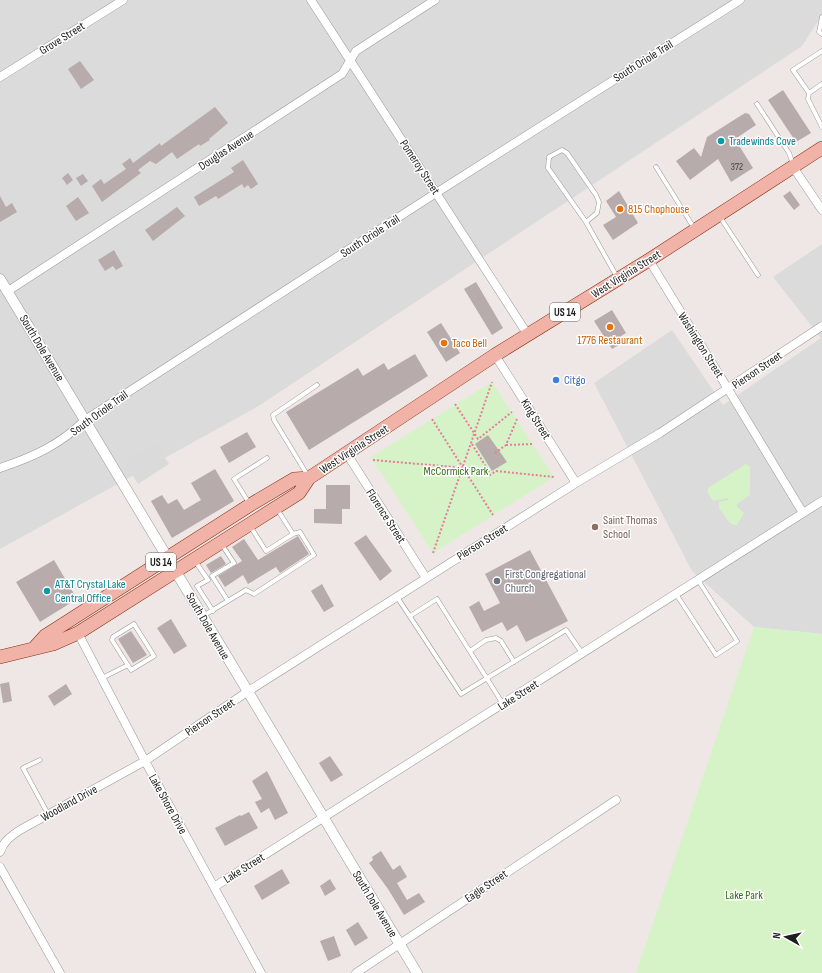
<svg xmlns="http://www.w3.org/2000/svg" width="822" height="973" viewBox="0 0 822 973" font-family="'Sofia Sans Condensed',sans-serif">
  <rect width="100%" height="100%" fill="#eee7e5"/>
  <path fill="#dcdbdb" d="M0 0H822V15L802 46 257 407 0 549Z
    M822 244V634L754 627 692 571 594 383 672 330 723 405 821 338 773 277Z"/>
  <path fill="#d6f3c7" d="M492 382 554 477 433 553 371 457Z
    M746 464 750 467V495L737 504V507L744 513 737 525C726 525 727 515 719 509V502L728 500V498L713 501 708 493V488Z
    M754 627 822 634V973H636Z"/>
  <path fill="#dadada" d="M156 443 169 464 138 484 125 462Z"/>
  <path fill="#b7abab" d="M80 61 94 80 81 89 68 69Z
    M783 90 811 133 796 142 768 100Z
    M215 107 228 123 209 139 210 140 200 146 199 144 177 159 172 152 156 164 150 161 138 170 141 173 102 202 92 186 101 179 104 184 126 169 122 164 130 158 133 163 160 143 161 146Z
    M745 113 749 114 756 125 735 139 753 168 731 182 718 159 690 180 676 161 694 148 701 157 707 137Z
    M243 160 258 184 251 189 248 185 244 188 242 184 218 199 216 196 199 206 194 197 234 172 231 168Z
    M68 173 73 180 67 185 62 178Z
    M83 174 88 181 81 186 76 178Z
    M619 191 638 223 613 240 603 225 616 217 606 201Z
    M790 191 800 205 794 210 783 196Z
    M0 196 6 207 12 203 17 212 0 222Z
    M78 197 89 213 76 221 66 206Z
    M177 207 185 216 153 241 145 230Z
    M114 250 123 266 116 270 113 266 105 271 98 260Z
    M476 282 503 328 492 335 464 289Z
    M612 310 626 333 618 338 622 343 612 349 594 321Z
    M441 323 460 353 446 362 427 332Z
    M415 354 428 376 309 450 286 412 358 368 363 376 384 363 388 370Z
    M247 432 256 447 229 463 220 447Z
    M488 435 507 462 492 471 475 444Z
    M215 469 234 501 172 538 151 501 162 495 168 504 177 499 184 510 201 500 191 483Z
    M326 485H350V509H342V524L314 523V509H326Z
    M366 535 392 571 380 581 354 543Z
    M298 536 309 554 280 573 276 567 248 584 243 575 225 587 218 576 242 561 232 547 244 539 258 560Z
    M530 550 568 621 526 642 517 625 507 631 502 622 482 632 469 607 479 601 484 611 500 603 485 574Z
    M221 556 226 564 211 573 206 565Z
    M54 560 77 599 40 622 16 582Z
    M322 584 334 606 324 612 311 591Z
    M171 619 187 646 174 654 157 628Z
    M131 631 147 655 133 663 118 639Z
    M9 682 12 701 3 703 0 684Z
    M66 684 72 694 54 706 48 696Z
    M330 756 343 775 331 782 319 763Z
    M267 771 288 813 275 820 269 808 261 813 255 802 262 799 252 781Z
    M249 812 258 828 225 846 215 828 240 815 241 816Z
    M381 851 393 870 400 865 407 877 397 883 407 900 419 893 425 902 404 915 388 889 369 863 373 860 372 857Z
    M282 869 290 883 262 900 254 886Z
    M330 879 336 889 325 896 320 886Z
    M358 922 368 938 355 946 346 930Z
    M334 936 341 956 328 961 320 941Z"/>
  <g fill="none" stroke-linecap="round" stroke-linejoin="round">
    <g stroke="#989898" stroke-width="5">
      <path id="service" d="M822 17 819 32 822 34
        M822 51 793 70 809 93 808 99 822 127
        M809 93 822 84
        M757 104 789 153 793 164
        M656 167 694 228
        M720 217 758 275
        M586 222 597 213 599 202 596 195 567 153 562 150 549 157 548 168 586 222 617 277
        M308 476 274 420 273 415 317 385
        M249 503 234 479 267 458
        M277 509 293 534
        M222 545 234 563 212 576 228 601
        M195 561 208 580 197 586 213 611
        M676 594 716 655 737 641 698 580
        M397 597 461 694 566 630 582 653
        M203 616 246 590 254 594 314 555 300 532 293 534 266 551 250 526
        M410 616 437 599 503 704
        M134 624 154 656 131 670 112 640 113 637Z
        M470 651 486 640 496 638 501 641 514 662
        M102 678 128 665
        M40 760 23 768 48 814"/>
    </g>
    <g stroke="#989898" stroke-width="9">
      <path id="minor" d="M311 0 528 335
        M0 77 123 0
        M793 167 822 210
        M649 260 728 389 803 513
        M8 291 342 74 356 51 435 0
        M495 355 576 483
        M347 454 426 578
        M0 468C33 457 60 445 85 420L436 193 740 0
        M78 633 145 761 261 973
        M0 852C3 842 11 836 20 830L145 761 247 692 576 483 660 433 822 326
        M0 867 60 973
        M214 887 822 501
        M356 973 616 800"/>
    </g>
    <g stroke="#989898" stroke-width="11">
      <path id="tertiary" d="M0 279 417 973"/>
    </g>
    <g stroke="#872e10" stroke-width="14">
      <path id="primary" d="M35 647 45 636 250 505 294 479 309 478
        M0 657 53 644 78 633 299 493 309 478 495 355 649 260 822 148"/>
    </g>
    <path stroke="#ea7a9d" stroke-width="2" stroke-dasharray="2 2" stroke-linecap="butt" d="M455 404 478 439 512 412
      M432 419 493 515
      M472 444 488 470
      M506 445 533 444
      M495 453 506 445 517 419
      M373 460 488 470 490 475 496 471 554 477
      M433 553 492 382"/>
    <use href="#service" stroke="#fff" stroke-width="4"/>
    <use href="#minor" stroke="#fff" stroke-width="8"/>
    <use href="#tertiary" stroke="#fff" stroke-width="10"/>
    <use href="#primary" stroke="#f1b2a7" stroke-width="13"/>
  </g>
  <g fill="#0f9aa8" stroke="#fff" stroke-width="1.5">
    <circle cx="721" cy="141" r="4"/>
    <circle cx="47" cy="591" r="4"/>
  </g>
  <g fill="#e8710a" stroke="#fff" stroke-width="1.5">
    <circle cx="620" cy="209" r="4"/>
    <circle cx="610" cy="327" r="4"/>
    <circle cx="444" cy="343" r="4"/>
  </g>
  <circle fill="#3f7fe0" stroke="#fff" stroke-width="1.5" cx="556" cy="380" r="4"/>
  <circle fill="#8d6e63" stroke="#fff" stroke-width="1.5" cx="595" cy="527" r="4"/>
  <circle fill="#6b7280" stroke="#fff" stroke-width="1.5" cx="497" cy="581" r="4"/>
  <g text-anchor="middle" stroke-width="3" stroke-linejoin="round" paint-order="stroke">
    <g font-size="10" fill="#444141">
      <text x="737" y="170">372</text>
    </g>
    <g fill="#fff" stroke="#626262" stroke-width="1">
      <rect x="550" y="303" width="30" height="18" rx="3"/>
      <rect x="146" y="553" width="30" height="18" rx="3"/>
    </g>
    <g font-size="11" font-weight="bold" fill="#1e1e1e">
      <text x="565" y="316">US 14</text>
      <text x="161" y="566">US 14</text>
    </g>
    <g font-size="12" fill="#1e1e1e" stroke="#fff">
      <text transform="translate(62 38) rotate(-32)" y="4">Grove Street</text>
      <text transform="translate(643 61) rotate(-32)" y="4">South Oriole Trail</text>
      <text transform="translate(226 150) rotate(-33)" y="4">Douglas Avenue</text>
      <text transform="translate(420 167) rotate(57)" y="4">Pomeroy Street</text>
      <text transform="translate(370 236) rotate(-33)" y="4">South Oriole Trail</text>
      <text transform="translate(626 274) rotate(-32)" y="4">West Virginia Street</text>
      <text transform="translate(701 345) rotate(58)" y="4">Washington Street</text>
      <text transform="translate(42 348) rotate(59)" y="4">South Dole Avenue</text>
      <text transform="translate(757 370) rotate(-34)" y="4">Pierson Street</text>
      <text transform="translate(99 413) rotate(-36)" y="4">South Oriole Trail</text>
      <text transform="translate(536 419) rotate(58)" y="4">King Street</text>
      <text transform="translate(354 449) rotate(-33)" y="4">West Virginia Street</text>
      <text transform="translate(386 516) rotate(57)" y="4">Florence Street</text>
      <text transform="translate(482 542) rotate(-32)" y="4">Pierson Street</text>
      <text transform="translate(208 626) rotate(60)" y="4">South Dole Avenue</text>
      <text transform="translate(518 695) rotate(-33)" y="4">Lake Street</text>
      <text transform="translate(210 717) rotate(-34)" y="4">Pierson Street</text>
      <text transform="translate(69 803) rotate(-29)" y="4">Woodland Drive</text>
      <text transform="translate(168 804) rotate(61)" y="4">Lake Shore Drive</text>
      <text transform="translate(244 868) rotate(-32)" y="4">Lake Street</text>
      <text transform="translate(486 886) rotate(-34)" y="4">Eagle Street</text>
      <text transform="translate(375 904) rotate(59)" y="4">South Dole Avenue</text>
    </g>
    <g font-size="12" fill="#0d838f" stroke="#fff" text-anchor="start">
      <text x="729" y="145">Tradewinds Cove</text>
      <text x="55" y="588">AT&amp;T Crystal Lake<tspan x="55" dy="14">Central Office</tspan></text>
    </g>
    <g font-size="12" fill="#c56008" stroke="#fff" text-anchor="start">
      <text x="628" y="213">815 Chophouse</text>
      <text x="610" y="344" text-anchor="middle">1776 Restaurant</text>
      <text x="452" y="347">Taco Bell</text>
    </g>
    <g font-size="12" fill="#366cbe" stroke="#fff" text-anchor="start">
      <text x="564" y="384">Citgo</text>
    </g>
    <g font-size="12" fill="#367018" stroke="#fff">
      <text x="456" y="475">McCormick Park</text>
      <text x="744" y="899">Lake Park</text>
    </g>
    <g font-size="12" fill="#785e54" stroke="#fff" text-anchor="start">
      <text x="603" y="524">Saint Thomas<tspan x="603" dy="14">School</tspan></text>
    </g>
    <g font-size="12" fill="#5b616d" stroke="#fff" text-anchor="start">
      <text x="505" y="578">First Congregational<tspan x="505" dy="14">Church</tspan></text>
    </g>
  </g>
  <g transform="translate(786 937) rotate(278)" stroke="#ffffff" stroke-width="3" paint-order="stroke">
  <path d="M0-3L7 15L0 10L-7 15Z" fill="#1e1e1e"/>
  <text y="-6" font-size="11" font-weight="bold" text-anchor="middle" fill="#1e1e1e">N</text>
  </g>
</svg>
